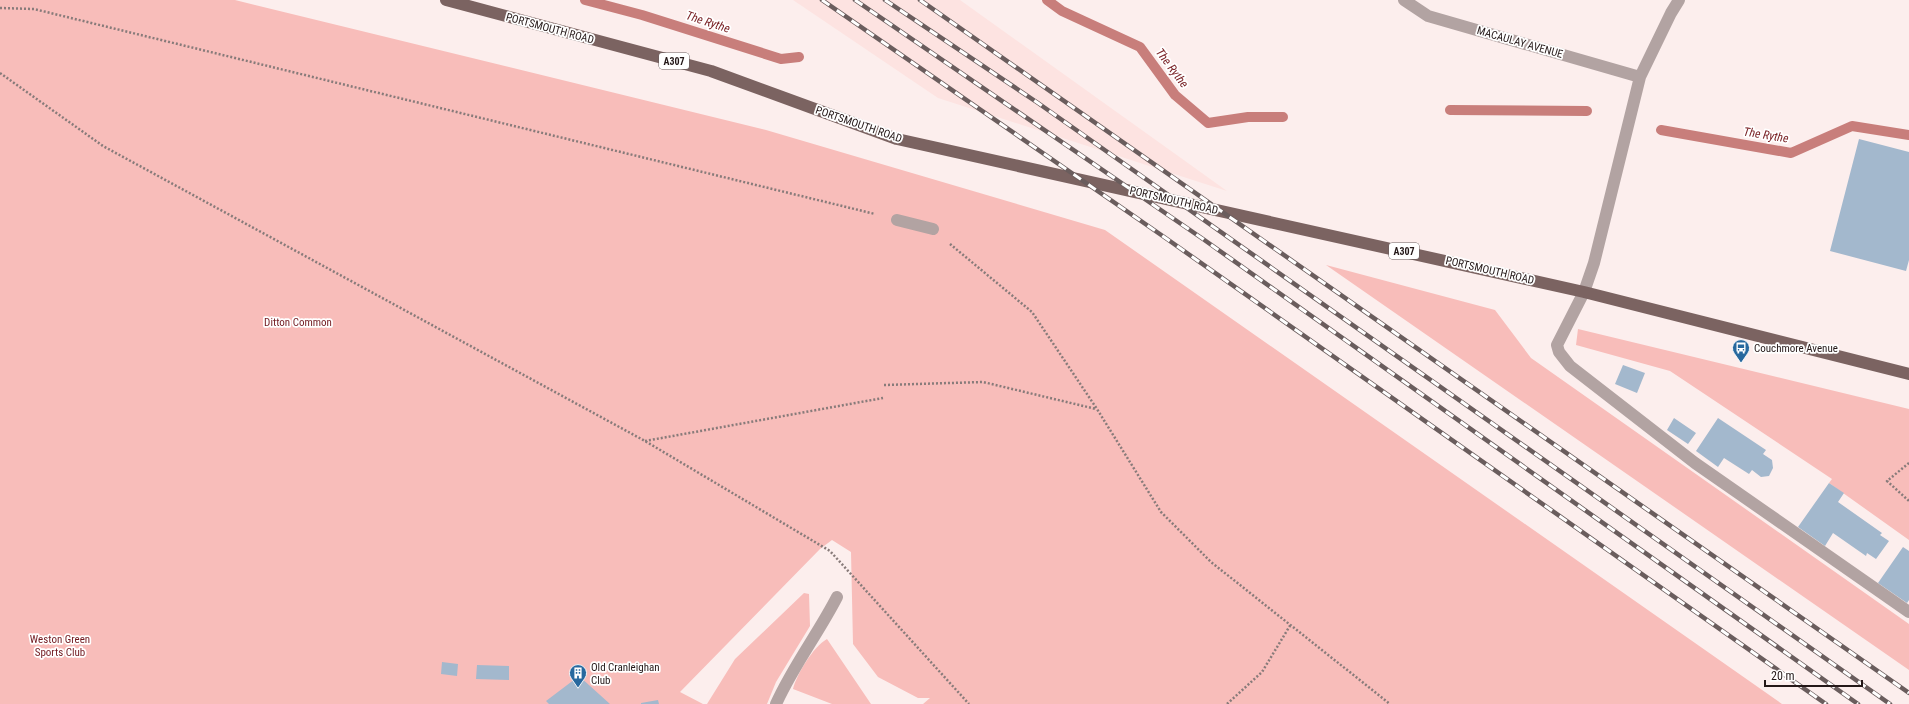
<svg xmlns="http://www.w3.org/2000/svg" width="1909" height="704" viewBox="0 0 1909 704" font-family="'Roboto Condensed',sans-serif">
  <rect width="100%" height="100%" fill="#fceeed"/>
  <path fill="#fde3e1" d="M793 0H960L1227 191 938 98Z"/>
  <path fill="#f8bdba" d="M0 0H235L766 130 1105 230 1782 704H923L930 698H918L878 677 853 644 851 552 832 540 820 549 680 692 703 704H0Z
    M1326 265 1495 310 1531 358 1909 624V670Z
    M1578 329 1909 409V540L1829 483 1832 479 1670 371 1576 345Z
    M804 593 809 594 810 626 776 682 767 704H707L735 659Z
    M827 639 871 704H832L793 689C797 674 813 647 827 639Z"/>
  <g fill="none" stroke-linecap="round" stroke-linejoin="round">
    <path stroke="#c87e7b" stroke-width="10" d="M585 0 642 15 781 59 799 57
      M1047 0 1062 11 1140 47 1175 95 1208 123 1248 117H1283
      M1450 110 1587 111
      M1661 130 1791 153 1852 126 1909 135"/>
  </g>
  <path fill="#a3b8cd" d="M1859 139 1909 152V260L1906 271 1830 251Z
    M1623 365 1645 373 1637 393 1615 384Z
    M1674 418 1696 433 1688 444 1667 430Z
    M1718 418 1766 450 1763 454 1772 460 1773 468 1769 476 1761 477 1752 470 1749 474 1724 458 1718 467 1696 451Z
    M1829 483 1844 493 1838 502 1882 533 1880 535 1889 541 1876 559 1867 553 1866 556 1833 533 1825 546 1798 527Z
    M1903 547 1909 551V600L1907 603 1878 583Z
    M442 662 458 664 457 676 441 674Z
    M477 665 509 666V680L476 679Z
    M579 676 610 704H549L546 701Z
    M658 700 659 704H641V703Z"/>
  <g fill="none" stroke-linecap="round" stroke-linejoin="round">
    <path stroke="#887b7a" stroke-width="2.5" stroke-dasharray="2 2" stroke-linecap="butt" d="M0 8 34 9 875 214
      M0 73 103 146 645 441 830 551 969 704
      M950 244 1032 312 1097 409 1161 512 1211 562 1390 704
      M884 385 983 382 1096 409
      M645 441 883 398
      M1909 463 1887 481 1909 501
      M1227 704 1262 672 1291 624"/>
    <path stroke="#b2a3a2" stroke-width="12" d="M897 220 933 229
      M1584 292 1557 345 1559 352 1570 366 1695 463 1909 612
      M776 704C793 666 818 634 837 597"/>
    <path stroke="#b2a3a2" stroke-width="12" d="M1404 0 1428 16 1640 77
      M1584 292 1594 263 1640 77 1671 13 1679 0"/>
    <path stroke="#7b6361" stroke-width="12" d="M446 0 711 71 897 139 1584 292 1909 374"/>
    <g stroke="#6a5d5d" stroke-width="4.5">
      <path id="rail" d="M822 0 1167 239 1826 704
        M855 0 1203 239 1858 704
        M885 0 1038 103 1890 704
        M920 0 1909 693"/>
    </g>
    <use href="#rail" stroke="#fff" stroke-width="3" stroke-dasharray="9" stroke-linecap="butt"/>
  </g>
  <defs>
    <g id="bus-pin" transform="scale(0.9)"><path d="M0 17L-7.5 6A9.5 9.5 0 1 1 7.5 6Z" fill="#27689e" stroke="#fff"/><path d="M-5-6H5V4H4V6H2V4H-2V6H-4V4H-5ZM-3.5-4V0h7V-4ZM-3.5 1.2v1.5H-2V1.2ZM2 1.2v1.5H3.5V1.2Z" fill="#fff"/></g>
    <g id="building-pin" transform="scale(0.9)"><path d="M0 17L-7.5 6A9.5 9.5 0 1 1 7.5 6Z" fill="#27689e" stroke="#fff"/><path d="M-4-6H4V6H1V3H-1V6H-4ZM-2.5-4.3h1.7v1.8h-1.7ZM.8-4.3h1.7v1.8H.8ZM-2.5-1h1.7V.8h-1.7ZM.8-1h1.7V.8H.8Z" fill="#fff"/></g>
  </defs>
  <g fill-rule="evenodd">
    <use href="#bus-pin" x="1741" y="348"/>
    <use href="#building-pin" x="578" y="673"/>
  </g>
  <g text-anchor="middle" stroke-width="3.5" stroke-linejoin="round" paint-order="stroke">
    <g fill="#fff" stroke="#665d5d" stroke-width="1">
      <rect x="659" y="53" width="30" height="16" rx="3"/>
      <rect x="1389" y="243" width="30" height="16" rx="3"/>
    </g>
    <g font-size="10" font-weight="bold" fill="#241818">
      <text x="674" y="65">A307</text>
      <text x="1404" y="255">A307</text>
    </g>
    <g font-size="11" fill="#241818" stroke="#fff">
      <text transform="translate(550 28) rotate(15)" y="4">PORTSMOUTH ROAD</text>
      <text transform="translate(1520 42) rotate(16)" y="4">MACAULAY AVENUE</text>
      <text transform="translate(859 124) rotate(19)" y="4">PORTSMOUTH ROAD</text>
      <text transform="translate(1174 200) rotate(13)" y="4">PORTSMOUTH ROAD</text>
      <text transform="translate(1490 270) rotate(13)" y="4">PORTSMOUTH ROAD</text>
    </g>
    <g font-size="11" fill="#71191f" stroke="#fff">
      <text x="298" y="326">Ditton Common</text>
      <text x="60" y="643">Weston Green<tspan x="60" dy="13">Sports Club</tspan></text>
    </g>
    <g font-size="11" fill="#241818" stroke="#fff" text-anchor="start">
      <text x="1754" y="352">Couchmore Avenue</text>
      <text x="591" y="671">Old Cranleighan<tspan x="591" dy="13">Club</tspan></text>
    </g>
    <g font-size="12" font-style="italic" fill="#792125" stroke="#fff">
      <text transform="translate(708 22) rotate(18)" y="4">The Rythe</text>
      <text transform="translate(1172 68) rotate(53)" y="4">The Rythe</text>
      <text transform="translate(1766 135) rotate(9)" y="4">The Rythe</text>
    </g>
  </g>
  <path d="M1765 680v6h97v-6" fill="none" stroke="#241818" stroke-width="2"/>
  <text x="1771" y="680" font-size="12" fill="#241818" stroke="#ffffff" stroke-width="3" paint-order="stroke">20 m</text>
</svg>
